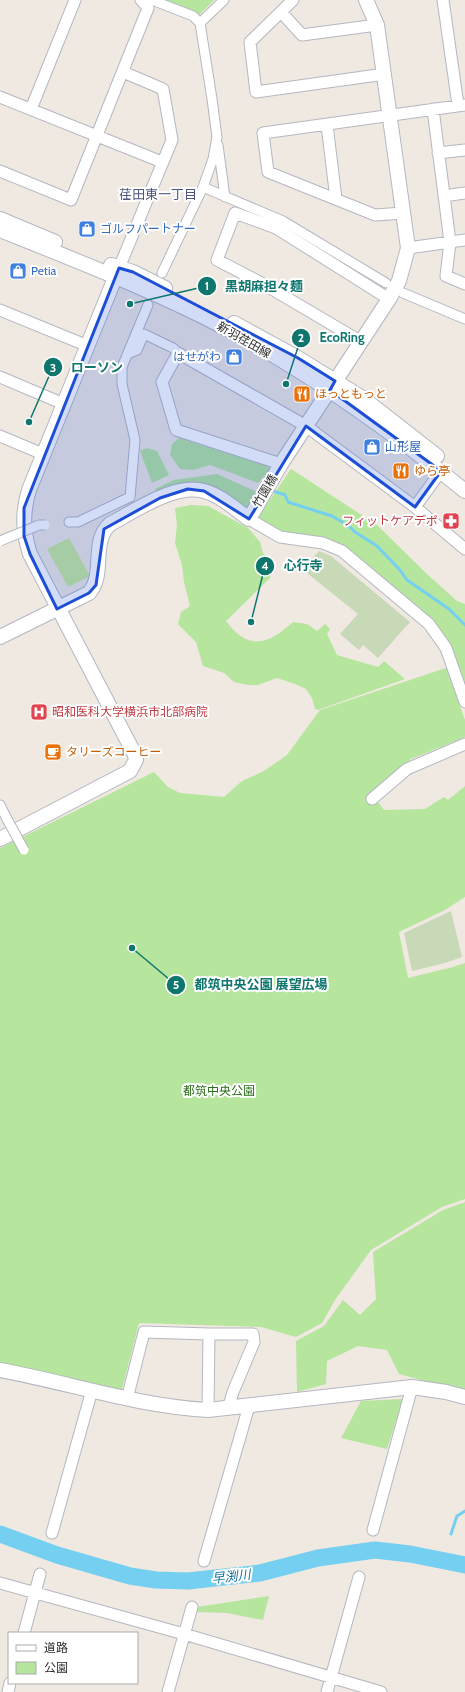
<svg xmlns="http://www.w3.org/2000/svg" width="465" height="1692" viewBox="0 0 465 1692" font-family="Cabin,'Noto Sans JP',sans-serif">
  <rect width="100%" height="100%" fill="#efe9e1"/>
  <path fill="#b6e59e" d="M161 0H214L199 15Z
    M179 438 267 466 270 469 258 483 210 465 193 470 180 469 170 455 172 444Z
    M147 448 157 451 169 475 152 483 140 451Z
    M291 469 377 525 428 575 457 601 465 604V695L445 641 340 544 321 537 280 532 258 517Z
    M217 474 257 492 246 511 219 491 157 493 155 489 174 480Z
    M191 505 208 506 248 528 260 542 263 553 274 563 270 578 226 621C248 651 268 645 293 622L307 624 317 631 325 624 330 629 327 634 337 655 378 667 384 661 405 679 318 710 315 709 312 698 306 689 295 684 277 678 258 685H248L234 682 224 673 203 666 196 642 178 624 181 612 190 606 184 582 182 565 175 543 177 525 175 508Z
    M446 668 465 720V737L411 759 371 793 384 810 425 809 444 797 448 800 465 786V897L445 910 399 932 408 978 453 967 465 963V1199L442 1207 371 1250 335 1300 322 1323 296 1337 261 1327 139 1323 121 1393 0 1366V848L154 772 168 787 180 793 224 797 242 781 264 771 287 755 320 710Z
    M465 1202V1392L399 1374 387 1350 358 1346 327 1361 326 1384 297 1392 296 1341 324 1326 343 1300 360 1315 376 1299 373 1252 443 1210Z
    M403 1399 387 1449 341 1438 361 1401Z
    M269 1596 263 1620 227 1613 195 1612 197 1607Z"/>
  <path fill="#c8d9b8" d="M319 551 331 556 410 622 378 658 363 645 359 650 340 634 358 614 302 569Z
    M451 911 462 957 445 963 412 971 404 933Z"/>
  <path fill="#c9ec9a" d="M69 538 90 576 68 587 47 549Z"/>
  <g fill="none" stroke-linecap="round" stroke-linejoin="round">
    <path stroke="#75cff0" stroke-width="3" d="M273 491 285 495 288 502 332 516 349 526 355 532 377 546 400 570 407 580 449 609 465 625
      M451 1534 457 1516 465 1511"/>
    <path stroke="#75cff0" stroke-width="17" d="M0 1534 57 1555 130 1576 156 1580 188 1581 260 1573 318 1558 375 1550 410 1554 465 1565"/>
    <g stroke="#b4b7c1" stroke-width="11">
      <path id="pedestrian" d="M152 0 193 16 200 23
        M218 145 225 197
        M203 187 283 221 386 283
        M162 273 203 187 213 159 217 137 212 99 200 23 224 0
        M403 293 465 319
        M128 354 137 350 144 334 173 348 178 353
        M69 522H78L130 497 135 440 122 384V367L148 305
        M0 805 7 819"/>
    </g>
    <g stroke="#b4b7c1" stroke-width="13">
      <path id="minor" d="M293 0 250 42 256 92 385 74
        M443 0 458 105
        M281 12 302 35 377 25
        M0 97 162 162
        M31 109 75 0
        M433 109 450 242 446 276 465 284
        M327 125 336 199
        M438 153 465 150
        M0 171 71 200 148 8 141 0
        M444 196 465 193
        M404 213 375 215 268 172 263 133 465 105
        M408 248 465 240
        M119 268 172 140 163 89 123 72
        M0 310 88 346
        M360 341 265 285 217 260 235 213 276 228 389 299
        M0 377 64 404
        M0 436 43 454
        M281 464 176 430 162 382 178 353 306 426 415 507 465 549
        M415 507 441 471
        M249 519 280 537 323 543 342 551 429 624 446 648 465 702
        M372 799 407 769 465 744
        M209 1334H253L254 1342 233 1392 228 1409
        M127 1399 144 1332 209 1334 208 1410
        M373 1530 412 1387
        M52 1533 92 1390
        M204 1561 249 1406
        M0 1583 184 1634 381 1692
        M24 1633 40 1574
        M8 1692 10 1683
        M168 1692 192 1607
        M327 1692 359 1577"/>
    </g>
    <g stroke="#b4b7c1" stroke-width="16">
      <path id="tertiary" d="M0 219 55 242
        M0 230C70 258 139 285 206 318 299 365 385 426 465 491
        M111 265 133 272 165 288
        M234 323 298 358 364 399 437 456
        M0 637 89 593C106 574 90 542 110 524 135 511 174 483 204 491 220 495 235 509 249 519L281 464 389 299 399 281 408 248 377 25 366 0
        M0 839 130 771 136 760 135 755 30 554C23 532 22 513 29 490L119 268
        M0 1370C70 1383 137 1406 208 1410L412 1387 446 1392 465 1397"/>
    </g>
    <use href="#pedestrian" stroke="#fff" stroke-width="9"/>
    <use href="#minor" stroke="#fff" stroke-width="11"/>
    <use href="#tertiary" stroke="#fff" stroke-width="14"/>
    <g stroke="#b4b7c1" stroke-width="11" stroke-linecap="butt">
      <path id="pedestrian-bridge" d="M0 541 39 525H45
        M7 819 24 850"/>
    </g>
    <use href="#pedestrian-bridge" stroke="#fff" stroke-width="9"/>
  </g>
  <path fill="#1d4ed8" fill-opacity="0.2" stroke="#1d4ed8" stroke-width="3" stroke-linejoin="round" d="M119 268 133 272 298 358 335 381 330 390 441 471 415 507 306 426 249 519 204 491 188 489 160 498 104 529 96 585 89 593 57 609 30 554 24 536V508Z"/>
  <defs>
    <g id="shop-square" transform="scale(0.9)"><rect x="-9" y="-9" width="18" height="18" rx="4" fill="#3f7fe0" stroke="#fff"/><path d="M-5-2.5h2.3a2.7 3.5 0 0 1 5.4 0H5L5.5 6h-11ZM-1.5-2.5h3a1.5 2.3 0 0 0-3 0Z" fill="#fff"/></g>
    <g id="restaurant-square" transform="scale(0.9)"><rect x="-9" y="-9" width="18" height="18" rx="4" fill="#e8710a" stroke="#fff"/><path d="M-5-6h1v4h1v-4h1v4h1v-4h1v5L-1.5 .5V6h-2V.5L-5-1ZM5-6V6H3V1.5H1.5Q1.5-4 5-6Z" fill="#fff"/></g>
    <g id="pharmacy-square" transform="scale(0.9)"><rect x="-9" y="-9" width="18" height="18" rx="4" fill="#e0444e" stroke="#fff"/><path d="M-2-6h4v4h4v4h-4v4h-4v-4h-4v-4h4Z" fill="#fff"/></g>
    <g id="hospital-square" transform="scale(0.9)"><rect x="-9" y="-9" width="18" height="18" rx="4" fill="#e0444e" stroke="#fff"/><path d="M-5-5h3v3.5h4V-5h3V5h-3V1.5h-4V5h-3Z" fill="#fff"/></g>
    <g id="cafe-square" transform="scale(0.9)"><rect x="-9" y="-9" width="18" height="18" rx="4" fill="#e8710a" stroke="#fff"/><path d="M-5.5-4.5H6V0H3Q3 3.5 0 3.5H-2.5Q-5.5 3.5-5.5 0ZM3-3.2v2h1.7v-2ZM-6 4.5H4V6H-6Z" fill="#fff"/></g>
  </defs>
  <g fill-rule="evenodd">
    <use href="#shop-square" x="87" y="229"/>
    <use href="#shop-square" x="18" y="271"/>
    <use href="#shop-square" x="234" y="357"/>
    <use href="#restaurant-square" x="302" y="394"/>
    <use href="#shop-square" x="372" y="447"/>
    <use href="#restaurant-square" x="401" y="471"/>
    <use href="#pharmacy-square" x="451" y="521"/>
    <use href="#hospital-square" x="39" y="712"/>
    <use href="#cafe-square" x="53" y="752"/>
  </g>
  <g text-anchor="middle" stroke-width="4" stroke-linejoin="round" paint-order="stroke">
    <g font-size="12" fill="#366cbe" stroke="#fff" text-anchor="start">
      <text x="100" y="233">ゴルフパートナー</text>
      <text x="31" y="275">Petia</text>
      <text x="221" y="361" text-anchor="end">はせがわ</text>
      <text x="385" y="451">山形屋</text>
    </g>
    <g font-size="12" fill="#2e2e2e" stroke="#fff">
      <text transform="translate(244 340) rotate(30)" y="4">新羽荏田線</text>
      <text transform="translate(265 491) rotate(-59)" y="4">竹園橋</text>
    </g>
    <g font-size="12" fill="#c56008" stroke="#fff" text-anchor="start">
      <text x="315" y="398">ほっともっと</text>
      <text x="414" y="475">ゆら亭</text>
      <text x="66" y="756">タリーズコーヒー</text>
    </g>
    <g font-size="12" fill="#be3a42" stroke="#fff" text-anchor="end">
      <text x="438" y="525">フィットケアデポ</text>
      <text x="52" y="716" text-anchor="start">昭和医科大学横浜市北部病院</text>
    </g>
    <g font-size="12" fill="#2c6e1b" stroke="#fff">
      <text x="219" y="1095">都筑中央公園</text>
    </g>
    <g font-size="13" fill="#4d5680" stroke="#fff">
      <text x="158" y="199">荏田東一丁目</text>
    </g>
    <g font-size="13" font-style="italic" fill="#0d6fa3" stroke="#fff">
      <text transform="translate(231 1576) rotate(-6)" y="5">早渕川</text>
    </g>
  </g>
  <path fill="none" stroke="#0f766e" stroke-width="1.5" d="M130 304L207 286M286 384L301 338M29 422L53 367M251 622L265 566M132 948L176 985"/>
  <g fill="#0f766e" stroke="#fff" stroke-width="1.5">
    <circle cx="130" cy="304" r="4"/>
    <circle cx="286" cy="384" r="4"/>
    <circle cx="29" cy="422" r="4"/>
    <circle cx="251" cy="622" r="4"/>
    <circle cx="132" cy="948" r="4"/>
    <circle cx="207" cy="286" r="10"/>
    <circle cx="301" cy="338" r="10"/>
    <circle cx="53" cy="367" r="10"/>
    <circle cx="265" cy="566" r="10"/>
    <circle cx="176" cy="985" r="10"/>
  </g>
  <g font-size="12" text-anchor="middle" font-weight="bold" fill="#fff">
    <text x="207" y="290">1</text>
    <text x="301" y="342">2</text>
    <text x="53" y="372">3</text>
    <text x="265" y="570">4</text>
    <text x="176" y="989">5</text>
  </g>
  <g font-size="13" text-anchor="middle" font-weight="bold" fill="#0f766e" stroke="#fff" stroke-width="4" stroke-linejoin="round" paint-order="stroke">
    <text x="264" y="291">黒胡麻担々麺</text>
    <text x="342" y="342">EcoRing</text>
    <text x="97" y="372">ローソン</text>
    <text x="303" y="570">心行寺</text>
    <text x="261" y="989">都筑中央公園 展望広場</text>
  </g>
  <rect x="8" y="1632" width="130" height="52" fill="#ffffff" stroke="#ababab"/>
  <rect x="16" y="1645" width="20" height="6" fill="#ffffff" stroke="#ababab"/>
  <text x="44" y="1652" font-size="12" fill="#2e2e2e">道路</text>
  <rect x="16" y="1662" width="20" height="12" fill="#b6e59e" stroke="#ababab"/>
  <text x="44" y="1672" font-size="12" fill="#2e2e2e">公園</text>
</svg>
